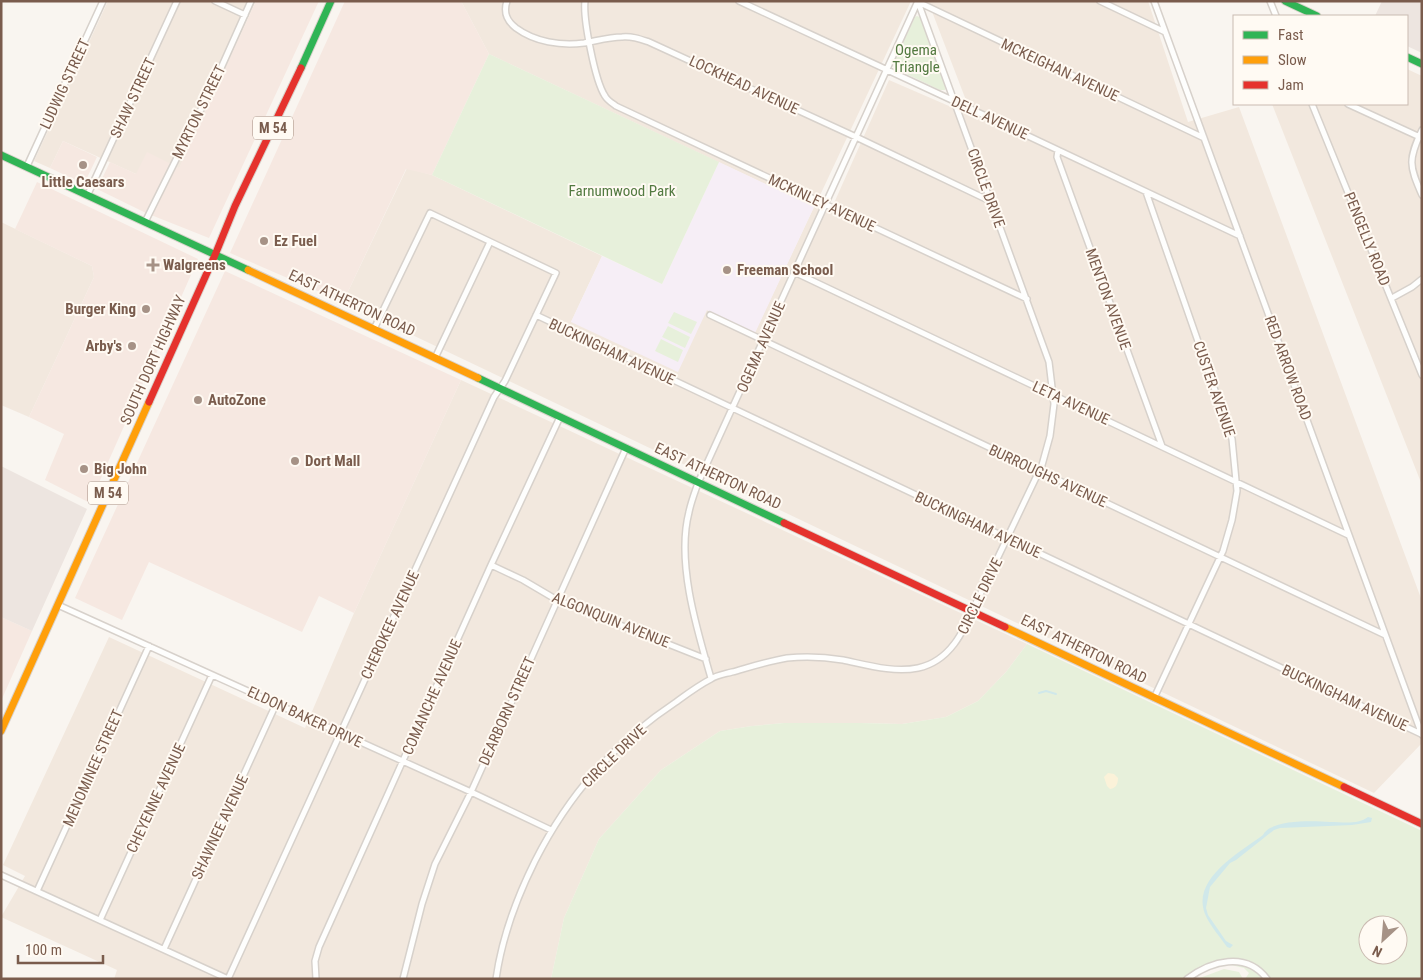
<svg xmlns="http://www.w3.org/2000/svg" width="1423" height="980" viewBox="0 0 1423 980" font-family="'Roboto Condensed',sans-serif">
  <rect width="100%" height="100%" fill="#f9f5f0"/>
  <path fill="#f2e8de" d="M108 1H256L179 169 170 163 136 174 63 141 50 168 34 161Z
    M461 1H911L815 206 830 212 889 80 972 116 928 1H1148L1188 122 1239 107 1422 601V743L1374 793 343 302 407 168 432 175 602 256 571 322 707 310 755 332 814 207 489 54Z
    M1407 69 1422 76V485L1272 104H1407Z
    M1 222 92 266 94 277 29 417 1 405Z
    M461 380 1027 644 1006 672 978 701 946 717 902 724 860 723H784L752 726 720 731 661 770 599 839 564 918 551 979H114L117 970 1 917 25 876 3 865 109 637 305 728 354 613Z"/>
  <path fill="#f6e8e1" d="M256 1H319L209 238 146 213 97 189 110 162 136 174 147 152 179 168Z
    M345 1H461L489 54 432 175 406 169 343 302 230 253Z
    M63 141 97 157 84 184 50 168Z
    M37 182 198 259 90 503 45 480 64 434 29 417 94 277 92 266 15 229Z
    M225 271 461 380 354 613 319 596 302 632 149 562 122 620 75 598Z
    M1 617 32 631 1 701Z"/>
  <path fill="#ede5e0" d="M1382 1H1422V53L1407 46V16H1375Z
    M1 466 87 509 32 631 1 617Z"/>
  <path fill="#f6eef6" d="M719 162 814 207 755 333 707 310 678 372 571 322 602 256 662 284Z"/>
  <path fill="#e7f0db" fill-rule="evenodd" d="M917 16 920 17 946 86 945 90H940L894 68 893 65 915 17Z
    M489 54 719 162 662 284 432 175Z
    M674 312 697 322 691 334 668 323Z
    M668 326 690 337 685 348 662 337Z
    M661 339 683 350 678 362 655 351Z
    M1027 644 1422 831V979H1245L1249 973 1244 968 1213 961 1198 968 1182 979H551L564 918 599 839 661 770 720 731 752 726 784 723H860L902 724 946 717 978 701 1006 672ZM1368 925H1398V955H1368Z
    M1224 969 1239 972 1243 979H1197Z"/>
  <path fill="#fbf2d9" d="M1108 773 1114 774 1118 778C1118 784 1116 788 1110 789L1107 786 1104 777Z"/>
  <path fill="#d0e8ea" d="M1368 817 1372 818 1371 822 1352 825 1280 828 1274 830 1236 860 1230 863 1210 887 1206 908 1208 915 1226 941 1233 945 1230 948 1227 947C1220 937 1210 926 1205 914 1191 879 1240 852 1263 835 1271 819 1313 821 1330 822 1342 822 1358 825 1368 817Z"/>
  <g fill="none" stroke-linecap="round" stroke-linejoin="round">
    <path stroke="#d0e8ea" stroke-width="2" d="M1039 693 1046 691 1056 694"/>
    <g stroke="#d7d1cb" stroke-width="8">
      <path id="street" d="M215 1 245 15
        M507 1C503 13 507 21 516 28 535 42 561 46 584 43 596 41 609 37 622 37 632 36 640 39 649 42L856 137 990 201
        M585 1C583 19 595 81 605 96 607 100 612 103 616 106L1027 299
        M739 1 954 101 1240 236
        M1100 1 1165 32
        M1154 1 1422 735
        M1270 1 1276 16
        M918 2 1204 138
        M1312 104 1422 375
        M1348 104 1422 138
        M1422 130C1408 160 1409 165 1422 195
        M1058 150 1057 157 1162 446
        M27 166 103 1
        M1146 192 1232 439 1237 491 1232 520 1223 551 1154 698
        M88 194 177 1
        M145 222 217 77 251 1
        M794 272 1348 535
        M1392 298 1412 287 1422 279
        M536 315 1421 734
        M710 315 1385 635
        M435 358 490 242
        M491 565 523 580 557 600 706 659
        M58 605 471 792 551 830
        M711 678C697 630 676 562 689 512 691 502 695 492 698 483L918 1
        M1 875 228 979
        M37 891 149 646
        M100 920 212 675
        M164 949 276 704
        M228 979 494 397 505 381 556 273 430 213 374 329
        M316 979 315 961 319 947 491 565 560 417
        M403 979 422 904 435 864 471 792 626 448
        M496 979C502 937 516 899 535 861 569 794 613 744 676 702 687 694 699 685 711 679 717 675 725 674 732 672 750 667 769 661 787 658 806 656 825 657 843 660 867 665 894 673 918 668 951 661 964 630 976 603L1042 465 1050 436 1054 404 1049 362 918 2
        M1187 979C1211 961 1246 951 1267 979"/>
    </g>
    <g stroke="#d9d2cb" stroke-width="9">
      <path id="fast" d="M1285 1 1317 16
        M1407 57 1422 64
        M301 68 331 1
        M1 155 248 270
        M478 378 784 523"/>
    </g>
    <g stroke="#d9d2cb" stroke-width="9">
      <path id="slow" d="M248 270 478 378
        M1005 627 1344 787
        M1 731 149 402"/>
    </g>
    <g stroke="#d9d2cb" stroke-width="9">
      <path id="jam" d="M149 402 215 255 235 206 301 68
        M784 523 1005 627
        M1344 787 1422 824"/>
    </g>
    <use href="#street" stroke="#fefefd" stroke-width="5"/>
    <use href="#fast" stroke="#30b455" stroke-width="7"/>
    <use href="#slow" stroke="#ff9f0a" stroke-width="7"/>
    <use href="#jam" stroke="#e5322d" stroke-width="7"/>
  </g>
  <g fill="#a69286" stroke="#fffaf3" stroke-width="2">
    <circle cx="83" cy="165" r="5"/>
    <circle cx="264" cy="241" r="5"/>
    <path d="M150.5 257.5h5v5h5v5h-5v5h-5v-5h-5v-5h5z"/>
    <circle cx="727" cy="270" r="5"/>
    <circle cx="146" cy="309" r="5"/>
    <circle cx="132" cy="346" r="5"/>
    <circle cx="198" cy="400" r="5"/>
    <circle cx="295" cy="461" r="5"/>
    <circle cx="84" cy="469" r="5"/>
  </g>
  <g text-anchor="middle" stroke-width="4" stroke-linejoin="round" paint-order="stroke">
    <g fill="#fffaf3" stroke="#a28b7f" stroke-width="1">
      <rect x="253" y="116.5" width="40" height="23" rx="4"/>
      <rect x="88" y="481.5" width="40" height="23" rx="4"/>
    </g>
    <g font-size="14" font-weight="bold" fill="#7a5c4d">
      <text x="273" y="133">M 54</text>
      <text x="108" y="498">M 54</text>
    </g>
    <g font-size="15" fill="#537a41" stroke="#fffaf3">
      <text x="916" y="55">Ogema<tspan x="916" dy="17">Triangle</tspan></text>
      <text x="622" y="196">Farnumwood Park</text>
    </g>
    <g font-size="15" fill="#7a5c4d" stroke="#fffaf3">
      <text transform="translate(1060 70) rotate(25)" y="5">MCKEIGHAN AVENUE</text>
      <text transform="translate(65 84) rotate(-65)" y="5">LUDWIG STREET</text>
      <text transform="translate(744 85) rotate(25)" y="5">LOCKHEAD AVENUE</text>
      <text transform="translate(133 98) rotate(-65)" y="5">SHAW STREET</text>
      <text transform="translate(199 112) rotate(-64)" y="5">MYRTON STREET</text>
      <text transform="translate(990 118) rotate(25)" y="5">DELL AVENUE</text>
      <text transform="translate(986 188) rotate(70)" y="5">CIRCLE DRIVE</text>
      <text transform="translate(822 203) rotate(25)" y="5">MCKINLEY AVENUE</text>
      <text transform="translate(1367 239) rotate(68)" y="5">PENGELLY ROAD</text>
      <text transform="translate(1108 299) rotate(70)" y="5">MENTON AVENUE</text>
      <text transform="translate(352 303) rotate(25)" y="5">EAST ATHERTON ROAD</text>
      <text transform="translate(761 347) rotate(-66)" y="5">OGEMA AVENUE</text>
      <text transform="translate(612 352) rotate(25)" y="5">BUCKINGHAM AVENUE</text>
      <text transform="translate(153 360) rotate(-66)" y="5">SOUTH DORT HIGHWAY</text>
      <text transform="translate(1288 368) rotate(70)" y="5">RED ARROW ROAD</text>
      <text transform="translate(1214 389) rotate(71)" y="5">CUSTER AVENUE</text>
      <text transform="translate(1071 403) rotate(25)" y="5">LETA AVENUE</text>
      <text transform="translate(718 476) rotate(25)" y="5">EAST ATHERTON ROAD</text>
      <text transform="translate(1048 476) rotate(25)" y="5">BURROUGHS AVENUE</text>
      <text transform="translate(978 525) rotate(25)" y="5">BUCKINGHAM AVENUE</text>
      <text transform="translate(980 596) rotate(-64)" y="5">CIRCLE DRIVE</text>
      <text transform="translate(611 620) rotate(22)" y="5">ALGONQUIN AVENUE</text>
      <text transform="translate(390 625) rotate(-65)" y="5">CHEROKEE AVENUE</text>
      <text transform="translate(1084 649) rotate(26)" y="5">EAST ATHERTON ROAD</text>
      <text transform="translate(432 697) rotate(-66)" y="5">COMANCHE AVENUE</text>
      <text transform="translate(1345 698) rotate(25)" y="5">BUCKINGHAM AVENUE</text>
      <text transform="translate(507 711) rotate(-66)" y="5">DEARBORN STREET</text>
      <text transform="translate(305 717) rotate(25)" y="5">ELDON BAKER DRIVE</text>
      <text transform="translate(614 756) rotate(-44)" y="5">CIRCLE DRIVE</text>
      <text transform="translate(93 768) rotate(-66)" y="5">MENOMINEE STREET</text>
      <text transform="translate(156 798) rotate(-65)" y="5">CHEYENNE AVENUE</text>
      <text transform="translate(220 827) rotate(-65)" y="5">SHAWNEE AVENUE</text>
    </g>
    <g font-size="15" font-weight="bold" fill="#7a5c4d" stroke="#fffaf3" text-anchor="start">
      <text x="83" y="187" text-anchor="middle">Little Caesars</text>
      <text x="274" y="246">Ez Fuel</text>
      <text x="163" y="270">Walgreens</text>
      <text x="737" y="275">Freeman School</text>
      <text x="136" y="314" text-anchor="end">Burger King</text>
      <text x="122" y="351" text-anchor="end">Arby's</text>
      <text x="208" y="405">AutoZone</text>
      <text x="305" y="466">Dort Mall</text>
      <text x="94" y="474">Big John</text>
    </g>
  </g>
  <rect width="1423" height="980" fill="none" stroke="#7a5c4d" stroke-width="5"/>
  <rect x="1233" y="15" width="175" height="90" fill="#fffaf3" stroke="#cabbb1"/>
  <rect x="1243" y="31" width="25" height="8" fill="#30b455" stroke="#cabbb1"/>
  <text x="1278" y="40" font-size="15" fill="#7a5c4d">Fast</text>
  <rect x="1243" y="56" width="25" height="8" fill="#ff9f0a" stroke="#cabbb1"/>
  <text x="1278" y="65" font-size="15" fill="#7a5c4d">Slow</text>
  <rect x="1243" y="81" width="25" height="8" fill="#e5322d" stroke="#cabbb1"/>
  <text x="1278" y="90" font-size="15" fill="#7a5c4d">Jam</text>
  <g transform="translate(1383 940) rotate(206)"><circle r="24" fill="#fffaf3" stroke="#cabbb1"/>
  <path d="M0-4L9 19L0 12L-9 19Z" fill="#a69286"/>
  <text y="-8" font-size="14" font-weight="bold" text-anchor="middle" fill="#7a5c4d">N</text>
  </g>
  <path d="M18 955v8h85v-8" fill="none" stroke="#7a5c4d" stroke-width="2.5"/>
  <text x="25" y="955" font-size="15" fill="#7a5c4d" stroke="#fffaf3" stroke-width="4" paint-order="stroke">100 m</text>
</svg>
